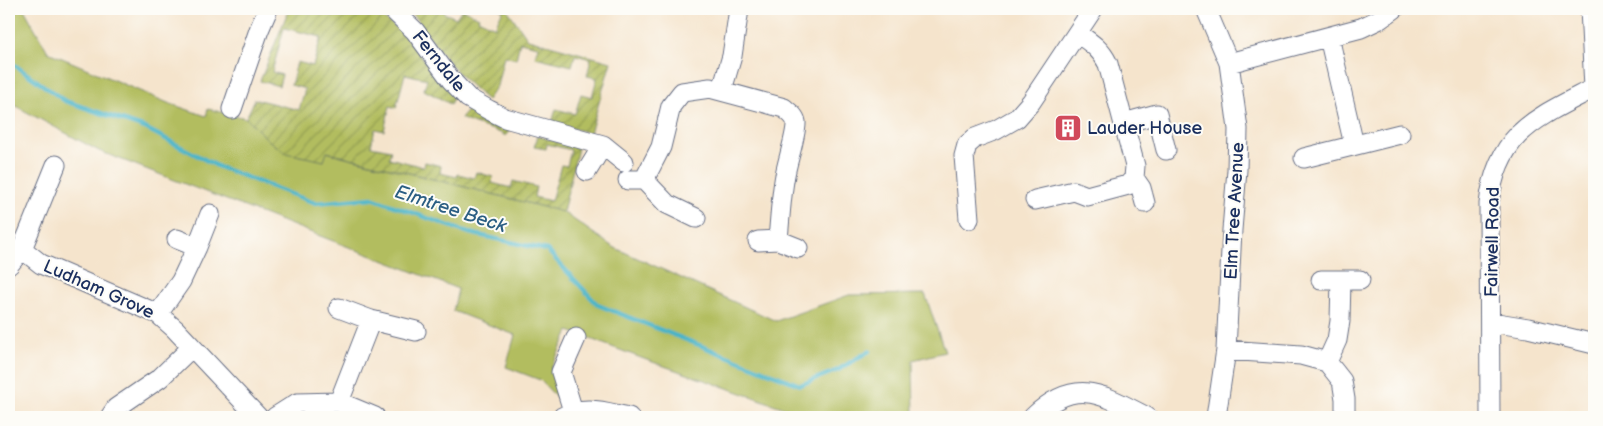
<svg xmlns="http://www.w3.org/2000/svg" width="1603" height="426" viewBox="0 0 1603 426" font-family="'Balsamiq Sans',sans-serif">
  <defs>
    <pattern id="garden-furrows" width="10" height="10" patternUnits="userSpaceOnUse" patternTransform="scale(1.25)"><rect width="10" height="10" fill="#b2bd5f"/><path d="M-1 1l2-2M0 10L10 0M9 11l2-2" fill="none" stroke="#909a52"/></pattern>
  </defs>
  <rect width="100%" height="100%" fill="#fdfcf7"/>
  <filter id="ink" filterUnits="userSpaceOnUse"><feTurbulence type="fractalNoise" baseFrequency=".02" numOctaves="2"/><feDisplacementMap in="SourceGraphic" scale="10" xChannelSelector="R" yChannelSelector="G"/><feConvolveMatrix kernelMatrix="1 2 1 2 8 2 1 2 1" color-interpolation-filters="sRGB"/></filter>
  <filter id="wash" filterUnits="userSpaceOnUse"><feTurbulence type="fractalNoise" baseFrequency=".0096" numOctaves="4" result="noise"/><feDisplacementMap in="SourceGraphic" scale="20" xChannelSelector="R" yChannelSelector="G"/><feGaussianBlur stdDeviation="1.12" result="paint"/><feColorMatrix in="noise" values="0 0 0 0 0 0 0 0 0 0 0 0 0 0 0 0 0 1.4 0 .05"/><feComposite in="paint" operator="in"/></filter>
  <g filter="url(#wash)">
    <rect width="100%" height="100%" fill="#f5e4cc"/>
    <path fill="#b2bd5f" stroke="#66765e" d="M9 9H24L48 52 168 103 206 116 208 109 246 118 268 140 324 161 326 152 563 212 613 247 776 321 849 295 925 294 945 352 913 360 914 417H810L644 359 569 331 551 368 562 403 540 380 506 367 515 335 453 311 458 289 99 151 10 103 9 104Z"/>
    <path fill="url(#garden-furrows)" stroke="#66765e" d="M289 9H370L400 30 454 97 450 104 424 90 427 79 405 74 396 108 390 106 384 131 375 129 371 146 391 150 389 158 424 167 425 162 441 166 440 173 457 177 458 174 474 178 476 172 493 177 492 183 511 188 513 181 536 187 534 197 551 201 561 165 567 166 571 150 547 144 546 149 534 147 538 136 578 148 563 212 327 152 324 161 286 153 268 140 246 118 255 99 299 110 305 89 291 85 297 62 313 66 321 37 284 28 272 72 282 75 279 86 260 81Z
      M407 9H445L444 13 456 18 462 9 479 17 478 19 495 27 503 10 500 9H507L528 39 611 62 590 133 552 123 556 109 575 114 581 94 592 97 597 78 587 76 591 59 575 55 572 66 535 57 538 46 520 42 516 59 504 56 497 86 487 100C471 86 456 72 443 55 431 40 421 23 407 9Z
      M469 108 511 127 506 136C491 127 477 127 461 118Z"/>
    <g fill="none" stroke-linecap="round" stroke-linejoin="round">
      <path stroke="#4ab4c8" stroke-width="4.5" d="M9 61 65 101 145 128 219 167 315 203 372 198 469 233 547 250 598 305 800 385 838 370 869 351"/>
    </g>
  </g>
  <g filter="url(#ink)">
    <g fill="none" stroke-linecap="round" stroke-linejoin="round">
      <g stroke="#676e84" stroke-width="21">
        <path id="minor" d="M392 9 415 31 451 80 468 98 489 110 505 118 603 145 624 162
          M1206 9 1229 63 1238 129 1237 170 1232 230 1226 350 1216 417
          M1590 9 1594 88
          M1329 37 1354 145
          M1229 63 1361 28 1380 19 1394 9
          M722 90 732 56 739 9
          M232 109 259 30 268 9
          M1124 123 1157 114 1166 150
          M1304 158 1400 134
          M587 171 603 145
          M1134 178 1141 188 1145 203
          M628 180H644L667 204 696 218
          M644 180 661 147 671 106 682 92 710 88 784 108C789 112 795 116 796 122 797 133 787 162 785 175 781 196 780 218 778 240L758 241
          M1035 200 1074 191 1087 196 1128 185 1134 178 1135 166 1108 64C1101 49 1090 42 1077 33
          M969 219 964 156 967 145 975 138 996 130 1017 118 1031 102 1093 9
          M177 239 197 247
          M778 240 798 248
          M22 249 56 165
          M9 265 22 249 41 264 158 314 175 329 258 417
          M1321 280H1341L1340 321 1337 340 1327 362
          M1341 280H1360
          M339 308 371 320 416 331
          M158 314 181 281 197 247 210 214
          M1491 322 1528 328 1594 344
          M1226 350 1301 355 1327 362 1342 381 1345 399V417
          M339 402 371 320
          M573 411 561 372 576 338
          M110 417 116 408 160 378 192 347
          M275 417 297 403 339 402 375 417
          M562 417C584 404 605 412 629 417
          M1033 417C1076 376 1102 394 1147 417
          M1490 417 1489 204C1497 132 1537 118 1594 88"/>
      </g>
      <use href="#minor" stroke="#fff" stroke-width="19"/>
    </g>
  </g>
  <defs>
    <g id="building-square" transform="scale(1.4375)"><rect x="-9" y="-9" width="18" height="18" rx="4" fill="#d1495b" stroke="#fdfcf7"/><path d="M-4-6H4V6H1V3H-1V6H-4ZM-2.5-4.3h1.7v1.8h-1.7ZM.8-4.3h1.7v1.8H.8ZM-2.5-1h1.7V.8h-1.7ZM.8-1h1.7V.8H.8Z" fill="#fff"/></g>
  </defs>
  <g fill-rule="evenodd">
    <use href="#building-square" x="1068" y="128"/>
  </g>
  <g text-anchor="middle" stroke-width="4" stroke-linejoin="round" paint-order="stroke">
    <g font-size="18" fill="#1b2f5e" stroke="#fdfcf7">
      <text transform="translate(439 61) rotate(51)" y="6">Ferndale</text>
      <text transform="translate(1234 211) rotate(-87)" y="6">Elm Tree Avenue</text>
      <text transform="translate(1492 242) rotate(-89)" y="6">Fairwell Road</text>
      <text transform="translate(99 289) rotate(24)" y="6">Ludham Grove</text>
    </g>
    <g font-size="18" fill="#1b2f5e" stroke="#fdfcf7" text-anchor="start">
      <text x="1087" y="134">Lauder House</text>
    </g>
    <g font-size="19" font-style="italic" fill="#2b5e83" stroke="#fdfcf7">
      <text transform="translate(451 208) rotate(18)" y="7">Elmtree Beck</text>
    </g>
  </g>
  <rect width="1603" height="426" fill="none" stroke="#fdfcf7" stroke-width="30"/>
</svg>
